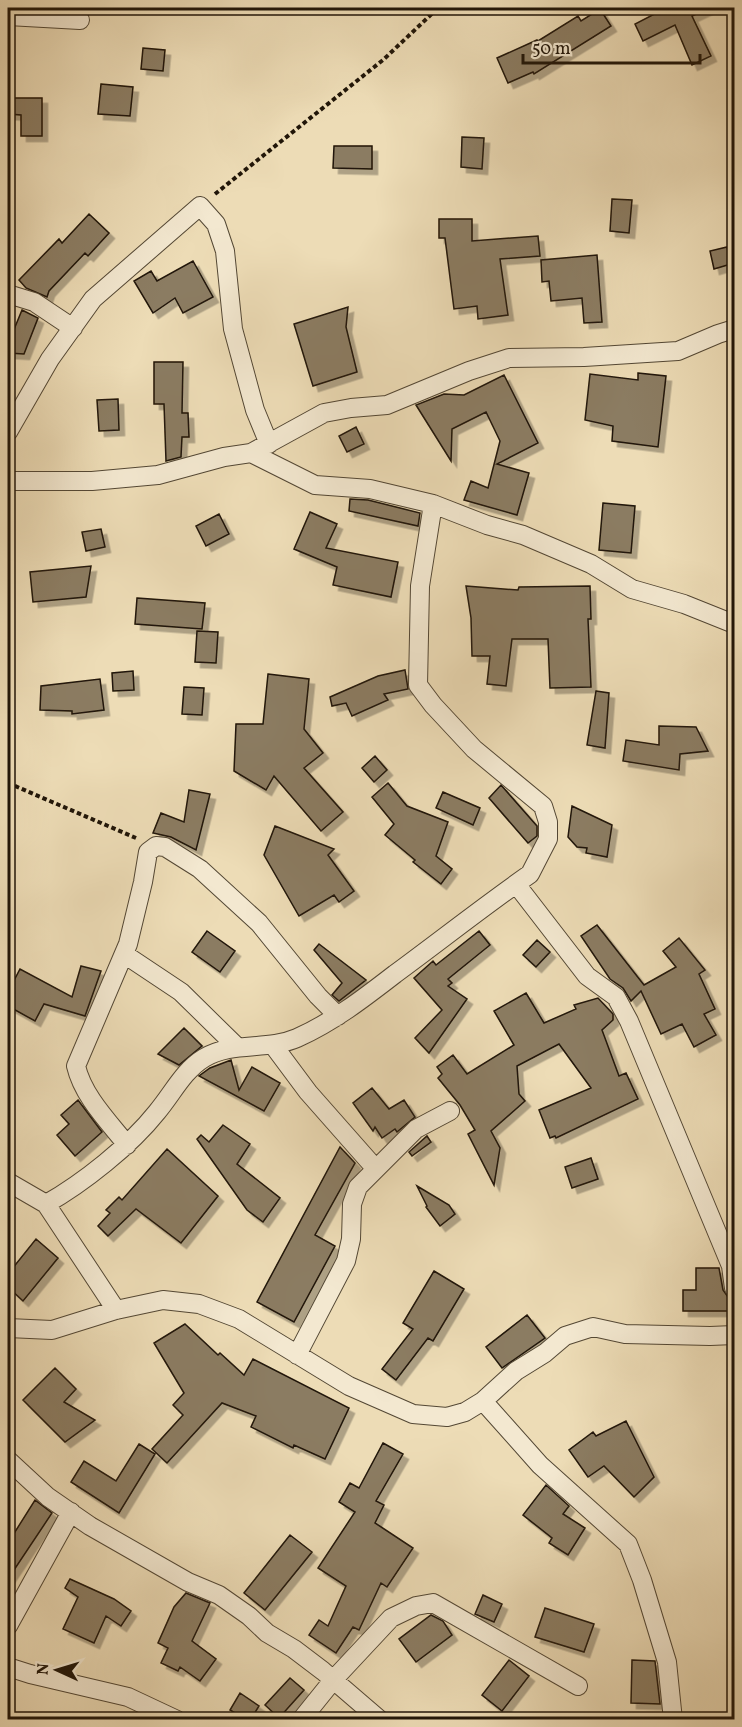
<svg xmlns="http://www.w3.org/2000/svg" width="742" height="1727" viewBox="0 0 742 1727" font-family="Vollkorn,serif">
  <defs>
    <filter id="shadow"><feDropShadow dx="5.5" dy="5.5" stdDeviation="0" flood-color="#0004"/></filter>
  </defs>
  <rect width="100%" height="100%" fill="#eddcb6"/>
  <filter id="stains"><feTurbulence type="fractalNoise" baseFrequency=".00333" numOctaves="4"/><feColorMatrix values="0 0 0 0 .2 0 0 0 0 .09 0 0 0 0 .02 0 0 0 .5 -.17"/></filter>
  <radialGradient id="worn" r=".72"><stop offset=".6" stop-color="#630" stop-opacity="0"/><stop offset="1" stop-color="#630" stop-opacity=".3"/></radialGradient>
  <path fill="#8b7c62" stroke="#201508" stroke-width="1.5" filter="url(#shadow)" d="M666 8H709L692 16 711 56 692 65 675 25 643 41 635 24Z
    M600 9 611 26 534 74 533 72 508 83 497 58 537 40 538 41 578 16 581 21Z
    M143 48 165 50 163 71 141 69Z
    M101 84 133 87 130 116 98 114Z
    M8 98H42V136H21V115L8 114Z
    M462 137 484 138 482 169 461 167Z
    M334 146H372V169L333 168Z
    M612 199 632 200 629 233 610 231Z
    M89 214 109 233 88 256 85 253 49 291 47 297 26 288 19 280 59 239 62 243Z
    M439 219H472V241L538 236 540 256 500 259 508 315 478 319 477 306 454 309 445 238H439Z
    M727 247 731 264 714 269 710 251Z
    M597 255 602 322 584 323 582 298 551 301 549 281 542 282 541 260Z
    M193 261 213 297 183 313 175 298 153 313 134 281 151 271 157 281Z
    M348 307 346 327 357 372 313 386 294 324Z
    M22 310 38 318 24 354 8 353V344Z
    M154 362H183L182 413H188L189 437H182L181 457 166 461 164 404H154Z
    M638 373 666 376 658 447 612 441 613 426 585 420 590 374 638 380Z
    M504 375 538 443 497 464 529 473 517 515 464 500 471 481 488 488 500 441 486 412 452 429 451 461 416 405 444 394 464 395Z
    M118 399 119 430 99 431 97 400Z
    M356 427 364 444 347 452 339 436Z
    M350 499 368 500 420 513 418 526 349 511Z
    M603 503 635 506 631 553 599 550Z
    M310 512 337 524 326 548 398 562 391 597 333 585 337 567 294 549Z
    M219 514 229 534 206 546 196 526Z
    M101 529 105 547 86 551 82 532Z
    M91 566 86 597 33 602 30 572Z
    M466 586 518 590 519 587 590 586 591 619H588L591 687 550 688 548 639H512L506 686 487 684 490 656H472L471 618Z
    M137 598 205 603 202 629 135 624Z
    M197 631 218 632 216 663 195 662Z
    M405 670 408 689 384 694 388 700 352 716 346 703 332 706 330 697 378 676Z
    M133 671 134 690 113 691 112 673Z
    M268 674 309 679 304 729 323 753 304 768 343 812 321 831 274 776 266 790 234 771 236 724H263Z
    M100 679 104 710 72 714V711L40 710 41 686Z
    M184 687 204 688 202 715 182 714Z
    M596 691 609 693 605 748 587 745Z
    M659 726 696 727 708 751 680 754 679 770 623 761 626 740 659 745Z
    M375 756 387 770 374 782 362 768Z
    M388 783 407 806 448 822 436 856 452 869 441 884 413 862 415 860 385 835 394 824 372 797Z
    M501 785 537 826V836L528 843 489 798Z
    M189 790 210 794 196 850 171 837 153 833 161 813 184 822Z
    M443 792 480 808 473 825 436 808Z
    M572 806 612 825 607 857 586 853 587 848 577 847 568 837Z
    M275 826 334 849 328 855 354 891 339 902 334 895 299 916 264 855Z
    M597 925 644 985 676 967 663 951 679 938 705 970 699 974 715 1009 704 1014 716 1035 694 1047 682 1024 661 1034 641 991 631 1001 623 988 610 979 581 936Z
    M207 931 235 951 220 972 192 952Z
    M479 931 490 945 448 979 452 983 448 986 467 999 429 1053 415 1038 442 1010 414 978 433 961 436 965Z
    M537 940 550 952 536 967 523 955Z
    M319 944 366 980 339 1001 332 995 342 983 314 950Z
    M81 966 101 971 85 1016 44 1004 35 1021 8 1006V992L20 969 72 997Z
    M526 993 544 1023 576 1009 574 1005 598 998 613 1014V1020L602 1030 619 1076 626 1073 638 1099 556 1138 555 1136 550 1138 539 1110 591 1088 559 1044 517 1066 519 1094 525 1101 491 1131 500 1148 494 1185 468 1134 475 1130 460 1105 438 1078 442 1074 437 1067 453 1055 467 1074 514 1045 494 1011Z
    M184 1028 202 1046 179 1065 158 1054Z
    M231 1060 239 1090 252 1067 280 1083 264 1111 199 1076 210 1068Z
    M372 1088 389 1109 404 1100 415 1117 397 1132 395 1129 382 1138 375 1127 373 1131 353 1103Z
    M78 1100 102 1132 75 1156 57 1135 69 1124 61 1115Z
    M223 1125 250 1144 237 1164 280 1198 263 1222 247 1210 197 1139 201 1135 209 1142Z
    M427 1136 431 1142 412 1156 409 1152Z
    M340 1147 355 1163 315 1235 335 1246 294 1322 257 1302Z
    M167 1149 218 1196 181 1243 136 1209 108 1236 98 1226 110 1213 106 1210 119 1197 122 1200Z
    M591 1158 598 1179 572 1188 565 1167Z
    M417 1186 449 1205 455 1214 440 1226 426 1207 427 1206Z
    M36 1239 58 1258 23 1301 8 1287V1274Z
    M696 1268H719L723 1290 728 1297V1311H683V1290H696Z
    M434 1271 464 1289 433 1341 428 1338 396 1380 382 1369 413 1329 403 1323Z
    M527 1315 545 1338 502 1368 486 1347Z
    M185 1324 218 1355 220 1353 244 1375 253 1359 349 1408 325 1459 294 1445 293 1448 251 1427 256 1416 222 1403 167 1463 152 1449 183 1415 173 1405 184 1393 154 1343Z
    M55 1368 76 1389 64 1402 95 1420 65 1442 23 1400Z
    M626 1421 654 1477 634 1497 604 1466 588 1477 569 1450 593 1432 596 1436Z
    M383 1443 403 1454 376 1501 384 1505 375 1523 413 1548 387 1587 381 1583 359 1630 353 1627 336 1653 309 1635 319 1620 328 1626 346 1586 318 1568 355 1512 339 1502 350 1483 359 1488Z
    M139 1444 155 1454 119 1513 71 1482 84 1461 116 1481Z
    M546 1485 569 1506 563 1514 585 1528 568 1555 549 1543 552 1538 523 1515Z
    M35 1500 52 1513 8 1579V1543Z
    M290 1535 312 1552 265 1610 244 1593Z
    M70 1579 114 1599 131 1611 121 1626 106 1616 94 1643 63 1629 78 1597 65 1588Z
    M186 1593 210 1603 192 1641 216 1659 200 1681 180 1667 178 1671 161 1663 168 1648 158 1643 174 1607Z
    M483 1595 502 1604 494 1622 475 1614Z
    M545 1608 594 1624 584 1652 535 1637Z
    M431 1615 443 1621 452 1635 416 1662 399 1639Z
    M509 1660 529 1676 502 1711 482 1695Z
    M632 1660 655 1661 660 1704 631 1703Z
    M290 1678 304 1690 279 1718 265 1705Z
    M240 1693 259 1706 251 1719H245L230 1710Z"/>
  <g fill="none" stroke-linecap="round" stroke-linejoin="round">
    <g stroke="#534734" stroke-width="20">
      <path id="street" d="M8 16 80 20
        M8 294 34 302 73 328
        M8 432 50 359 93 299 200 206 216 224 225 251 233 329 255 410 269 444
        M251 453 315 485 370 489 433 504 487 525 523 535 591 564 632 589 684 604 734 624
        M8 481H92L158 475 224 457 251 453 324 413 351 408 387 405 469 371 509 358 584 357 678 351 718 334 734 329
        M516 884 587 976 616 997 629 1021 731 1266 734 1288
        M124 954 181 992 237 1047
        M273 1045 308 1092 375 1168
        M127 1145C108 1121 83 1096 76 1066L128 944 143 882 148 852 156 846 165 847 200 869 259 923 318 996 338 1016
        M8 1182 46 1204 116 1310
        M46 1204C83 1183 130 1146 157 1112 173 1093 183 1071 204 1058 232 1041 267 1051 297 1038 333 1022 364 998 395 974 440 941 484 906 530 874L548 839V822L543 806 474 749 433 705 418 685 420 586 433 504
        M8 1328 52 1330 116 1310 163 1300 199 1304 239 1319 349 1386 413 1414 447 1417 465 1412 483 1401 516 1371 545 1353 565 1336 593 1327 625 1334 710 1336 734 1335
        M297 1355 346 1261 351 1239 352 1204 358 1187 416 1129 450 1111
        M483 1401 540 1465 628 1544 642 1580 667 1662 673 1720
        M8 1460 48 1497 90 1526 188 1582 219 1595 249 1616 267 1633 294 1649 323 1671 380 1720
        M8 1626 71 1512
        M8 1667 30 1674 128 1697 177 1720
        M301 1720 334 1679 391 1618 416 1606 433 1603 578 1686"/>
    </g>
    <path stroke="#201508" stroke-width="4" stroke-dasharray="4.5 3" stroke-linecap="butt" d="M215 194 383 60 438 8
      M8 783 136 838"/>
    <use href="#street" stroke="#f3e8d0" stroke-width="18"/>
  </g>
  <rect width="742" height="1727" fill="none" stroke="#eddcb6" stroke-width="30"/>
  <rect x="9" y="9" width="724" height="1709" fill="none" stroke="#201508" stroke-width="3"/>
  <rect x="15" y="15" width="712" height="1697" fill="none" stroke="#201508" stroke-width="1.5"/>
  <g transform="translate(57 1670) rotate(274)" stroke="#f3e8d0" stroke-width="4.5" paint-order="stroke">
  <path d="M0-4.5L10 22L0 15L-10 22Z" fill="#201508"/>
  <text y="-9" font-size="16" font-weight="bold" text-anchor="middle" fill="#201508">N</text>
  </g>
  <path d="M523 54v9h177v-9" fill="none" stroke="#201508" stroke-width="3"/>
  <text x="532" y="54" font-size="18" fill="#201508" stroke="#f3e8d0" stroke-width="4.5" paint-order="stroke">50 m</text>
  <rect width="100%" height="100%" filter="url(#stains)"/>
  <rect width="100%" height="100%" fill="url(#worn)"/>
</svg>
